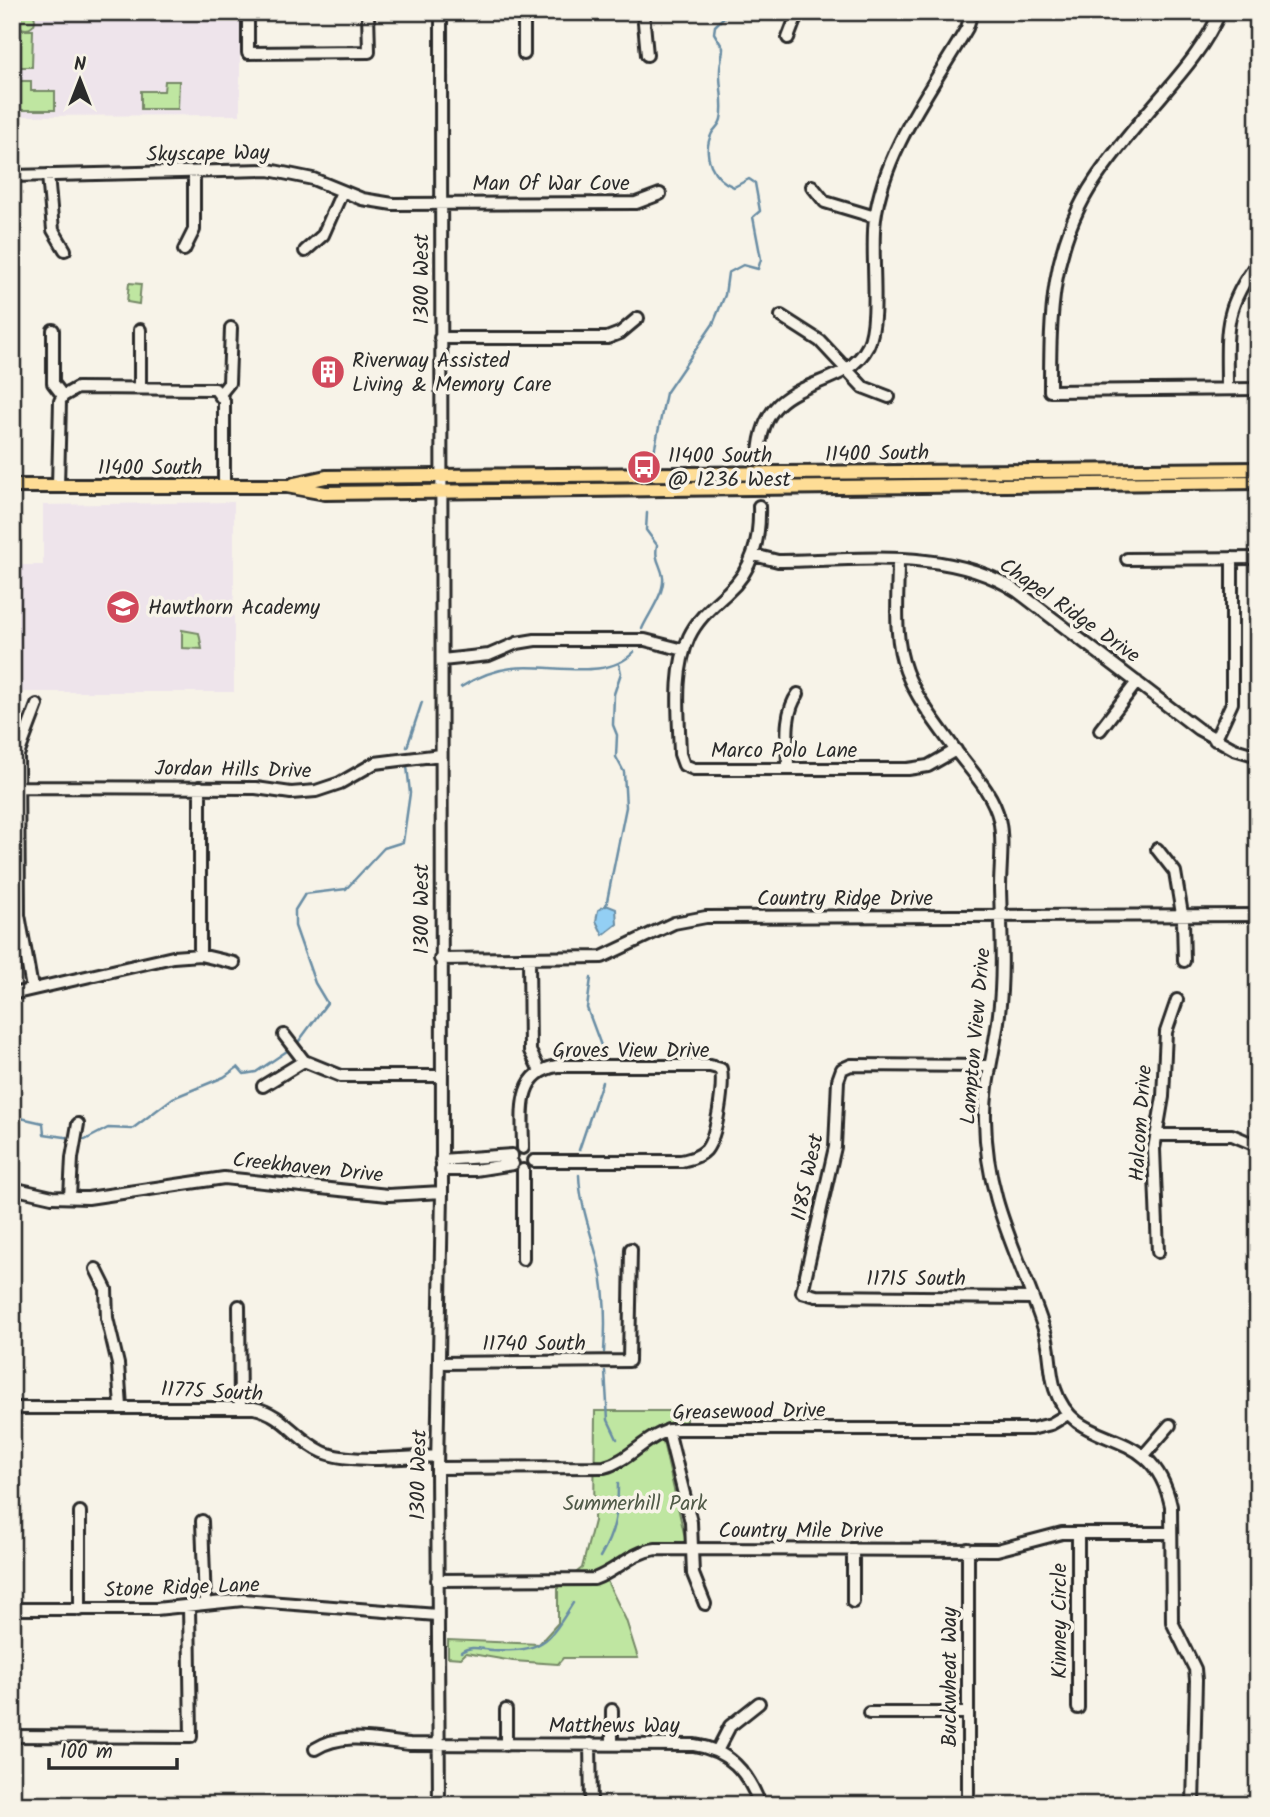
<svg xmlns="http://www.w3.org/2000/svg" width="1270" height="1817" viewBox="0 0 1270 1817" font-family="Kalam,sans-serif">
  <rect width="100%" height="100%" fill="#f7f3e8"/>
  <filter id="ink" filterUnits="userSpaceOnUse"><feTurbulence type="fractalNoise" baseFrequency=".0143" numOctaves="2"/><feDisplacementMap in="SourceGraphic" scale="14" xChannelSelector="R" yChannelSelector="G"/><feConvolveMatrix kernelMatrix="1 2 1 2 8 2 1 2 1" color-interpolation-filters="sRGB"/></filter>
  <g filter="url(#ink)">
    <path fill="#eee4eb" d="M12 12H240V115L12 116Z
      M234 502V692H12V565H43V505Z"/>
    <path fill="#bfe6a1" stroke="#758866" stroke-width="2" d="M17 20a9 9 0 1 1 18 0a9 9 0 1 1-18 0Z
      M19 30H33L32 67H19Z
      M17 81H31V91H55V110H17Z
      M165 81H179L178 109H141V91H164Z
      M129 283 141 284 139 304 127 302Z
      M182 630 199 633 202 649 182 648Z
      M595 1411H686V1421L663 1442 686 1542C644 1542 629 1544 607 1581L626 1620 638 1658H563L558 1664 513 1661 466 1653 461 1658 448 1657V1640L539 1644 558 1623V1587L582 1568 594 1521Z"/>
    <path fill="#93cff4" stroke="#698da4" stroke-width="2" d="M606 905 616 909 617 924 603 935 596 921 598 910Z"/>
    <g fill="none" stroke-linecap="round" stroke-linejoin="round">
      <path stroke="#698da4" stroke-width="2.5" d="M653 457 666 393 713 324 725 295 728 273 743 265 758 269 761 259 753 217 760 211 755 183 749 179 734 187C713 179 701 155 712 133 715 128 720 125 721 119 725 104 719 86 720 70 720 63 723 55 723 48L714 33 715 26 729 12
        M642 629C648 615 665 593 663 577 661 564 654 560 657 545L646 530 647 513
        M461 687C477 677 494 670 512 668 549 663 606 682 634 652
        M407 747 422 702
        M606 906 626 807 624 772 616 757 617 735 613 725 614 694 621 673 619 664
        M591 978 587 1008 603 1051
        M296 1045 327 1003 315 983 295 926V910L305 894 346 889 384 848 403 842 410 793 407 766
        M12 1116 43 1123 44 1134 72 1138
        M79 1139 85 1140 108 1128 132 1129 173 1098 224 1077 238 1067 244 1074 256 1072 290 1049
        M579 1150 602 1082
        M579 1175C580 1206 592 1235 599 1265 606 1294 606 1322 604 1352
        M605 1371 608 1420 617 1439
        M600 1557C615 1532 618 1513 618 1484
        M461 1652C471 1645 480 1649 492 1650 543 1652 548 1643 573 1603"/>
      <g stroke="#2b2b2b" stroke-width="16">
        <path id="minor" d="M248 12V53L369 52 368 12
          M524 12V54
          M643 12 647 55
          M1220 12C1204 50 1174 81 1148 112 1130 134 1111 156 1095 180 1051 245 1050 315 1050 391L1258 389
          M788 38 798 12
          M48 175 53 230 65 250
          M12 176 269 170 313 179 362 199 393 204 636 203 660 194
          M812 186 825 202 875 217
          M184 250 194 230V172
          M305 251 323 235 342 192
          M781 316 820 341 863 387 889 397
          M53 330V383L63 396
          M140 330V388
          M440 338H607L620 333 638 318
          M1227 389C1227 332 1222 310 1258 262
          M221 393 229 383 231 328
          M63 396 77 388 215 389 224 401V486
          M759 455C763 370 842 397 868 346 881 319 870 252 875 219 884 150 933 87 967 28L972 12
          M58 486 60 401 63 396
          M759 506C760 540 753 570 727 593 712 607 698 618 689 637 673 673 679 716 680 754L684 765 694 769H908L928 766 956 750
          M754 555 778 561C856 561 949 546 1017 591L1198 729 1234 749 1258 756
          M1127 559 1258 558
          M898 561C898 597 893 637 906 671 917 700 939 727 957 752 972 772 993 793 999 819 1004 840 1000 866 1000 888 1001 930 1004 972 999 1014 995 1050 984 1084 985 1119 986 1204 1020 1255 1045 1332 1051 1350 1049 1370 1055 1389 1077 1457 1152 1418 1171 1506L1172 1622 1195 1669 1196 1680 1193 1805
          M442 660 489 655 517 643 535 640H645L684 650
          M1100 730 1137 682
          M1215 740 1232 703V558
          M788 769C788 744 783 714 798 694
          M18 787 256 788 291 793 316 791 340 783 375 763 441 755
          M1157 849 1175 872 1183 920 1184 961
          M200 955V787
          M440 959 602 957 674 923 706 917 1258 915
          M529 959 530 1051 540 1071
          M32 988 19 915 18 755 37 705
          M12 994 173 957 200 955 234 963
          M284 1035 304 1061 341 1076H440
          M990 1066 851 1065 842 1069 838 1080 835 1147 802 1292 816 1296 1031 1298
          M263 1086 304 1061
          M1156 1135H1232L1258 1146
          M523 1148C523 1115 515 1073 557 1066H710L721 1069C724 1087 717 1136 706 1150 699 1157 690 1159 681 1161H534
          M441 1160 512 1155
          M441 1170H475L513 1164
          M12 1188 52 1197 88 1198 224 1178 388 1195 442 1192
          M70 1197 72 1158 78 1124
          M1158 1252 1154 1149 1163 1097 1166 1032 1177 1000
          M523 1259V1170
          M96 1269 106 1289 107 1318 118 1364 121 1407
          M239 1306 240 1407
          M439 1363 629 1361 631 1249
          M12 1408H254C284 1414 296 1440 323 1452 350 1464 406 1457 437 1456
          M668 1430 691 1522 693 1574 705 1604
          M1144 1455 1170 1425
          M437 1468 604 1467C632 1460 647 1433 676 1429H1031L1051 1424 1068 1414
          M80 1512V1610
          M202 1521 205 1604
          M853 1549V1602
          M968 1549V1805
          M437 1580 594 1579C617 1571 631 1552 656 1549L997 1550 1062 1533H1171
          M12 1609H156L243 1600 437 1615
          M1078 1708V1533
          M506 1710V1745
          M612 1710V1744
          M869 1713H968
          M12 1736 191 1737 189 1606
          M590 1744 591 1805
          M315 1749C344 1731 378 1741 410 1744L694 1745C729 1750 748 1772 760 1805
          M717 1751 730 1726 759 1703
          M439 1805 437 1468 442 1192 441 12"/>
      </g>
      <g stroke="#2b2b2b" stroke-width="18">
        <path id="major" d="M294 484 326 477 1258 469
          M12 486H287L325 493 1258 482"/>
      </g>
      <use href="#minor" stroke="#f7f3e8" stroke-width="10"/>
      <use href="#major" stroke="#fedd96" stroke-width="12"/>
    </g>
  </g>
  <defs>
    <g id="building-disc" transform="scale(1.75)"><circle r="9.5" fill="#d1495b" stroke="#f7f3e8"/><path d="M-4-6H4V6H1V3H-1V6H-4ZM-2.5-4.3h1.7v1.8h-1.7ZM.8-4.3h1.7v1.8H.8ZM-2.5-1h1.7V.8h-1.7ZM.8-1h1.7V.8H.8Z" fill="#fff"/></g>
    <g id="bus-disc" transform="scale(1.75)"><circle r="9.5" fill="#d1495b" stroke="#f7f3e8"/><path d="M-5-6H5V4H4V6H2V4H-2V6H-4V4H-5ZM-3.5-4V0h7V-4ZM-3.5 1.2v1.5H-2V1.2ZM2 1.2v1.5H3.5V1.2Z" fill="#fff"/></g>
    <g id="school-disc" transform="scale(1.75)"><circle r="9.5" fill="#d1495b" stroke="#f7f3e8"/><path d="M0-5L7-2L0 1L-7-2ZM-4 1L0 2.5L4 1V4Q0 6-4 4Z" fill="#fff"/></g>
  </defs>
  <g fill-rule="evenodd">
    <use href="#building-disc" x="328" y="372"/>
    <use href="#bus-disc" x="644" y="467"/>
    <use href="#school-disc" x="123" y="607"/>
  </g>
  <g text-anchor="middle" stroke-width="7" stroke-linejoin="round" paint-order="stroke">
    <g font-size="21" fill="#2b2b2b" stroke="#f7f3e8">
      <text transform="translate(208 153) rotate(-1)" y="7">Skyscape Way</text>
      <text x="551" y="190">Man Of War Cove</text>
      <text transform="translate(421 279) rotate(-90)" y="7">1300 West</text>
      <text transform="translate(877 453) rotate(-1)" y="7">11400 South</text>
      <text x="150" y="474">11400 South</text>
      <text transform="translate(1070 610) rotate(35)" y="7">Chapel Ridge Drive</text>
      <text x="784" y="757">Marco Polo Lane</text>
      <text transform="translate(233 769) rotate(1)" y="7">Jordan Hills Drive</text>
      <text x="845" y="905">Country Ridge Drive</text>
      <text transform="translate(421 909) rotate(-90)" y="7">1300 West</text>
      <text transform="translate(975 1036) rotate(-85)" y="7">Lampton View Drive</text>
      <text x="631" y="1057">Groves View Drive</text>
      <text transform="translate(1140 1123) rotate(-86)" y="7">Halcom Drive</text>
      <text transform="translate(308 1167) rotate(6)" y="7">Creekhaven Drive</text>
      <text transform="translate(807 1177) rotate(-78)" y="7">1185 West</text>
      <text x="916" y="1285">11715 South</text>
      <text x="534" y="1350">11740 South</text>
      <text transform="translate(212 1391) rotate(3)" y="7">11775 South</text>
      <text transform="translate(749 1411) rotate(-1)" y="7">Greasewood Drive</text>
      <text transform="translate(418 1475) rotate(-89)" y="7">1300 West</text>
      <text x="801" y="1537">Country Mile Drive</text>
      <text transform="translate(182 1587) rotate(-2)" y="7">Stone Ridge Lane</text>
      <text transform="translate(1059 1621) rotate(-90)" y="7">Kinney Circle</text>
      <text transform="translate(949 1677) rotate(-90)" y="7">Buckwheat Way</text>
      <text x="614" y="1732">Matthews Way</text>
    </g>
    <g font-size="21" fill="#2b2b2b" stroke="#f7f3e8" text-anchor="start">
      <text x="352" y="367">Riverway Assisted<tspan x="352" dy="24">Living &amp; Memory Care</tspan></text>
      <text x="668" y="462">11400 South<tspan x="668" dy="24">@ 1236 West</tspan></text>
      <text x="148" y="614">Hawthorn Academy</text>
    </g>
    <g font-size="21" fill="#505a48" stroke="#f7f3e8">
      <text x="635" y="1510">Summerhill Park</text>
    </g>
  </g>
  <rect width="1270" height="1817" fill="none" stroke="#f7f3e8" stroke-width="42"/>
  <rect x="21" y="21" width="1228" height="1775" fill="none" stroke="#2b2b2b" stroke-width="2.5" filter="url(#ink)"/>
  <g transform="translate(80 80)" stroke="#f7f3e8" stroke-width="5" paint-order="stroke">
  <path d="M0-5L12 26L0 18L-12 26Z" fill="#2b2b2b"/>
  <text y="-10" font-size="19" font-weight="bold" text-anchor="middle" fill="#2b2b2b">N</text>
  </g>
  <path d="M49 1758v10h128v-10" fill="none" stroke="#2b2b2b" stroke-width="3.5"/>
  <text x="60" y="1758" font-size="21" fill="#2b2b2b" stroke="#f7f3e8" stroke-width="5" paint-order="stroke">100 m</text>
</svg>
